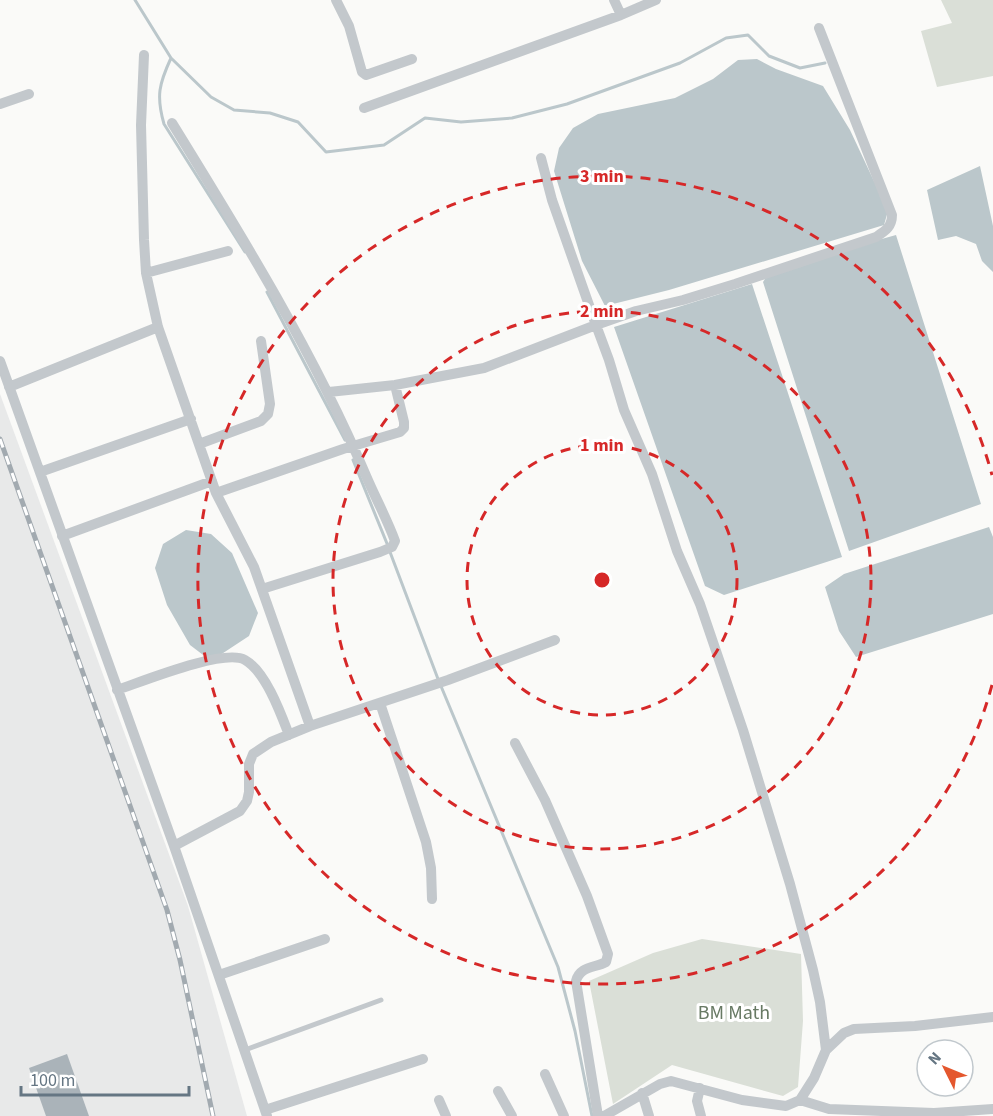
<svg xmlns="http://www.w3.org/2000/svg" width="993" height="1116" viewBox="0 0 993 1116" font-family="'Source Sans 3',sans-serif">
  <rect width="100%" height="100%" fill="#fafaf8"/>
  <path fill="#e8e9e9" d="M0 394 188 906 247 1116H0Z"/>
  <path fill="#dadfd7" d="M941 0H993V76L937 87 921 31 952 23Z
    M702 939 801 954 803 1021 798 1087 783 1096 672 1065 613 1104 589 981 653 953Z"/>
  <path fill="#bbc7cb" d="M757 59 776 69 823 86 850 130 888 211 884 225 669 290 605 306 582 261 554 171 559 148 573 128 598 114 675 98 713 79 738 60Z
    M980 166 993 226V272L982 261 976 244 956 236 938 240 927 190Z
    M896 235 981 504 849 551 763 282 771 270Z
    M752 284 842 557 724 595 705 586 614 327Z
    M989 527 993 537V614L856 657 839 631 825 587 844 574Z
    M186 530 211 534 232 553 258 613 249 636 211 661 190 645 167 605 155 568 163 544Z"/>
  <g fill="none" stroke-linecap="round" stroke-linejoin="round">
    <path stroke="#bbc7cb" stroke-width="3" d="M135 0 171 58 211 97 234 110 270 113 298 122 326 152 384 145 425 118 461 122 512 118 567 104 680 63 726 38 748 35 769 56 800 68 825 63
      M171 58C159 84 156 96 164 124L245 252
      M267 292 345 440
      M353 460 388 546
      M390 552 438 679 558 967 575 1031 592 1116"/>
  </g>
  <path fill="#aab3b9" d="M67 1054 89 1116H46L29 1068Z"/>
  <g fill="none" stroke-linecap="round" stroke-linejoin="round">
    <path stroke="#c3c8cc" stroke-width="5" d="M245 1050 381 1000"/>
    <path stroke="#c3c8cc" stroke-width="10" d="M336 0 349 26 362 72 366 75 412 59
      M614 0 621 15
      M819 28 892 215C892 227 885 231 876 237L735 284 683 300 636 311 596 325 609 360 624 410 652 474 677 551 700 604 743 730 790 884 813 970 820 1002 826 1050
      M144 55 141 125 144 240 146 273 158 327 216 493 254 567 310 726
      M0 104 29 94
      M364 108 621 15 656 0
      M172 123C243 238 314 353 367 478 376 499 387 519 395 541L392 547 380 552 262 589
      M146 273 228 251
      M0 361 174 846 267 1116
      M9 387 158 327
      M329 392 395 385 484 368 596 325 552 200 541 158
      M199 444 261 421 268 414 270 404 261 341
      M40 472 191 419
      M216 493 343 449 400 432 404 428V422L395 385
      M62 536 212 481
      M117 690C141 682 224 648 245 660 266 672 281 714 289 735
      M380 703 426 842 431 868 432 899
      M515 743 545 800 587 896 608 954 606 962C595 968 580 966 576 981L598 1116
      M174 846 240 811 247 801 249 792V764L253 754 271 742 310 726 448 680 555 640
      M219 975 325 939
      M545 1074 564 1116
      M700 1088 697 1101 701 1116
      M498 1091 512 1116
      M642 1093 649 1116
      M439 1100 446 1116
      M800 1100 829 1109 934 1113 993 1109
      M265 1110 423 1059
      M604 1116 660 1084 671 1081 742 1100 786 1106 800 1100 814 1078 826 1050 844 1033 854 1029 915 1026 993 1017"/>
    <g stroke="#a2aab0" stroke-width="5">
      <path id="rail" d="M0 439 167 910 180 960 213 1116"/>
    </g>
    <use href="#rail" stroke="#fff" stroke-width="3" stroke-dasharray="9" stroke-linecap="butt"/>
  </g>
  <g fill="none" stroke="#d62828" stroke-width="3" stroke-dasharray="10 8">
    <circle cx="602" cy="580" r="135"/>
    <circle cx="602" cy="580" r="269"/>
    <path d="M992 685A404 404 0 1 1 992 475"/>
  </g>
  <g text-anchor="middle" stroke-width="6" stroke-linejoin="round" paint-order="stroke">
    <g font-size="20" fill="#687a64" stroke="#fff">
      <text x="734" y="1019">BM Math</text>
    </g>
  </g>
  <circle cx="602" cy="580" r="9" fill="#d62828" stroke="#fff" stroke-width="3"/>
  <g font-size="18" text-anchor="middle" font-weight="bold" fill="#d62828" stroke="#fff" stroke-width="6" stroke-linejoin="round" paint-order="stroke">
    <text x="602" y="182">3 min</text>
    <text x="602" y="317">2 min</text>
    <text x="602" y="451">1 min</text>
  </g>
  <g transform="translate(945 1068) rotate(313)"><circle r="28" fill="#ffffff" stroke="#c1c8cd" stroke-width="1.5"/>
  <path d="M0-4.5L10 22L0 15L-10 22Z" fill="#e4572e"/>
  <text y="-9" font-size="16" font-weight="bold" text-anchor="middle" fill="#657683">N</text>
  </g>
  <path d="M21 1086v9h168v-9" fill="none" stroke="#657683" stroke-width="3"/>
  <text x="30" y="1086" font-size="18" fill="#657683" stroke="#ffffff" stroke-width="4.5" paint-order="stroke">100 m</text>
</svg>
